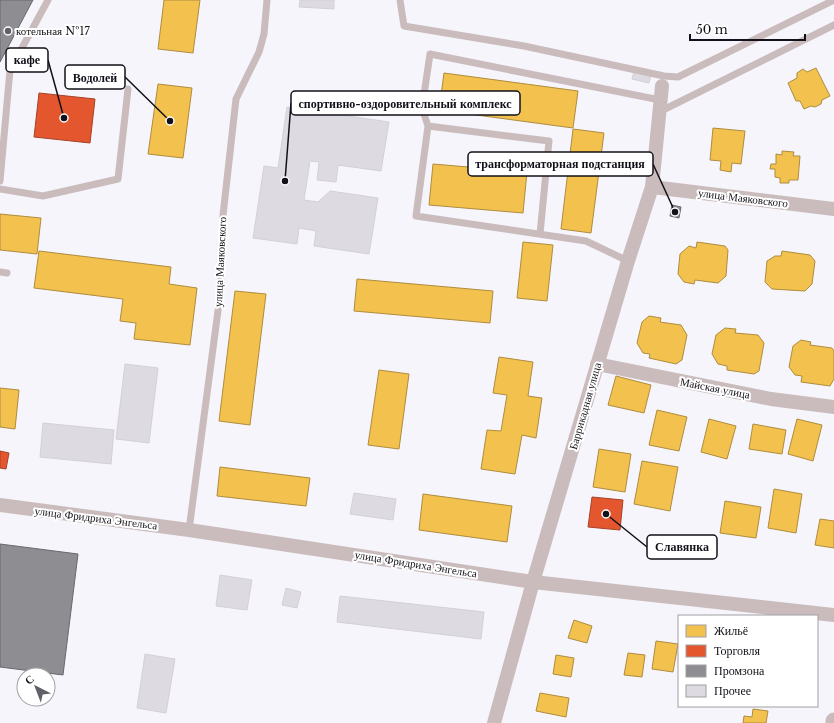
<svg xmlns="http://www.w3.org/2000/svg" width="834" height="723" viewBox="0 0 834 723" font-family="'Libre Baskerville',serif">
  <rect width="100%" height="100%" fill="#f6f5fb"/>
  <path fill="#f2c14e" stroke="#af8c3e" d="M164 0H200L193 53 158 49Z
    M816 68 830 96 822 100 821 104 815 107 811 106 804 109 800 101H796L788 83 797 78V73L803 69 807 72Z
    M444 73 578 91 573 128 439 110Z
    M158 84 192 88 183 158 148 154Z
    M713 128 745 131 741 164 732 163 731 172 720 170 721 161 710 160Z
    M573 129 604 133 591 233 561 229Z
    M782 151 794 152 793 156H800L798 180H789V183H780V178L775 177V169H770L771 164H776V154L782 155Z
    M433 164 527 172 523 213 429 205Z
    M0 214 41 218 37 254 0 250Z
    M523 242 553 245 547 301 517 298Z
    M697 242 725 246 728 250 726 276 718 283 695 280 694 284 684 282 678 274 680 254 689 246 696 248Z
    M39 251 171 267 169 284 197 288 190 345 134 339 136 323 120 321 123 299 34 288Z
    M782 251 810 255 815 261 812 284 805 291 772 289 765 282 767 261 775 256H781Z
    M357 279 493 291 490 323 354 311Z
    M235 291 266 294 250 425 219 421Z
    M649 316 661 318 660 322 681 325 687 335 682 360 676 364 649 358 650 354 643 353 637 343 642 322Z
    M725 328 736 329 735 333 758 335 764 343 759 371 754 374 727 370V366L718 364 712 354 716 335Z
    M801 340 811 342 810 345 832 348 834 351V379L830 386 801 382 802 376 795 375 789 367 793 346Z
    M499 357 533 362 528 396 542 398 536 438 522 435 515 474 481 469 487 430 501 431 507 395 493 393Z
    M379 370 409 374 399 449 368 445Z
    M616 376 651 385 644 413 608 405Z
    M0 388 19 390 15 429 0 427Z
    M657 410 687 417 679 451 649 445Z
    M709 419 736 426 727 459 701 452Z
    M797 419 822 425 813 461 788 454Z
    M753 424 786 430 782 454 749 449Z
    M599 449 631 454 625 492 593 487Z
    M642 461 678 467 670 511 634 504Z
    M220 467 310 478 306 506 217 496Z
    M774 489 802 494 796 533 768 528Z
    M423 494 512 506 507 542 419 530Z
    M725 501 761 507 756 538 720 533Z
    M820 519 834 521V548L815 545Z
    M574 620 592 626 587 643 568 638Z
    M656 641 678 644 673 672 652 669Z
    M628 653 645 655 642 677 624 675Z
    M556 655 574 658 571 677 553 674Z
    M540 693 569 698 566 717 536 711Z
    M753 709 768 711 766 723H743L744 716 752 717Z"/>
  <path fill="#e4572e" stroke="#a54227" d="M39 93 95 99 90 143 34 137Z
    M0 451 9 453 6 469 0 468Z
    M592 497 623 500 620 530 588 527Z"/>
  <path fill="#8d8d92" stroke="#68686d" d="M0 0H33L0 62Z
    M672 205 681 207 679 218 670 216Z
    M0 544 78 554 63 675 0 667Z"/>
  <path fill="#dddae2" stroke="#d3d1d8" d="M300 0H334V9L299 7Z
    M634 71 651 75 649 83 632 79Z
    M287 107 389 122 381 171 338 165 336 182 317 180 319 162 310 161 304 200 318 202 330 191 378 198 369 254 314 246 316 231 299 228 297 244 253 238 264 166 278 168Z
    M125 364 158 368 149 443 116 439Z
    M43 423 114 430 111 464 40 457Z
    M354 493 396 499 393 520 350 514Z
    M220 575 252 580 247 610 216 606Z
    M286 588 301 592 297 608 282 605Z
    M340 596 484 612 481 639 337 622Z
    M145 654 175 659 166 713 137 708Z"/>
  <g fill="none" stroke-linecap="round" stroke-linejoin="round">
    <path stroke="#cabcbc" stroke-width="7" d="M400 0 404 26 524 46 664 76 678 77 834 0
      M659 112 834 25
      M428 126 422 108 430 54 660 100
      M0 181 10 70 48 0
      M0 189 43 196 118 179 128 89
      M540 234 549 141 428 126 416 216 586 241 628 261
      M0 272 7 273
      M189 530 221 288 223 215 236 99 259 52 264 34 267 0"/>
    <path stroke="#cabcbc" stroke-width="14" d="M652 187 834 209
      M597 364 771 399 834 407
      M0 505 189 530 533 582 834 615
      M494 723 533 582 628 261 652 187 662 86"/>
    <path stroke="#cabcbc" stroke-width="17" d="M834 723V721"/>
  </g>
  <circle fill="#626067" stroke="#fff" stroke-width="1.5" cx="8" cy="31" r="4"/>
  <g text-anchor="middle" stroke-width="4" stroke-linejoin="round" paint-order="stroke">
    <g font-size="11" fill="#121018" stroke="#fff" text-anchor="start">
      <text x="16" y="35">котельная №17</text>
    </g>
    <g font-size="11" fill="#121018" stroke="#fff">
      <text transform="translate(743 198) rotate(7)" y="4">улица Маяковского</text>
      <text transform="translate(220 262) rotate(-87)" y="4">улица Маяковского</text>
      <text transform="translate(715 388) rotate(11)" y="4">Майская улица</text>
      <text transform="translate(585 406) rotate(-74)" y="4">Баррикадная улица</text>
      <text transform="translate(96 518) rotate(7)" y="4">улица Фридриха Энгельса</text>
      <text transform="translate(416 564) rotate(9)" y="4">улица Фридриха Энгельса</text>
    </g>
  </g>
  <path fill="none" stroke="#121018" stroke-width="1.5" d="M64 118L48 60M170 121L125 77M285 181L291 103M675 212L653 164M606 514L647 547"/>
  <g fill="#121018" stroke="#fff" stroke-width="1.5">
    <circle cx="64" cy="118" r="4"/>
    <circle cx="170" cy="121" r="4"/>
    <circle cx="285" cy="181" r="4"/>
    <circle cx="675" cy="212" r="4"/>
    <circle cx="606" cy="514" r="4"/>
  </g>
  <g fill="#fff" stroke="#121018" stroke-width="1.5">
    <rect x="6" y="48" width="42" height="24" rx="4"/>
    <rect x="65" y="65" width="60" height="24" rx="4"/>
    <rect x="291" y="91" width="229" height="24" rx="4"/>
    <rect x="468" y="152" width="185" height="24" rx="4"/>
    <rect x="647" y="535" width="70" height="24" rx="4"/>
  </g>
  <g font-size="12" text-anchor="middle" font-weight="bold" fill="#121018">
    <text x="27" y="64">кафе</text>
    <text x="95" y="82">Водолей</text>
    <text x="405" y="108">спортивно-оздоровительный комплекс</text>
    <text x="560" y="168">трансформаторная подстанция</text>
    <text x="682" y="551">Славянка</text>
  </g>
  <rect x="678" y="615" width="140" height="92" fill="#ffffff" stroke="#a09fa3"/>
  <rect x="686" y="625" width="20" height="12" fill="#f2c14e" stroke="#a09fa3"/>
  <text x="714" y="635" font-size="12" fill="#121018">Жильё</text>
  <rect x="686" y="645" width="20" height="12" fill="#e4572e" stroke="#a09fa3"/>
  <text x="714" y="655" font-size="12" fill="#121018">Торговля</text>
  <rect x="686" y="665" width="20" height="12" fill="#8d8d92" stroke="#a09fa3"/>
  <text x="714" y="675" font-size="12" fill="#121018">Промзона</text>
  <rect x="686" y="685" width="20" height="12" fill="#dddae2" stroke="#a09fa3"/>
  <text x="714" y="695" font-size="12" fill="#121018">Прочее</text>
  <g transform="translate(36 687) rotate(318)"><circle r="19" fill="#ffffff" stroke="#a09fa3"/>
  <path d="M0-3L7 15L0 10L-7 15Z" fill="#626067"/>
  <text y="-6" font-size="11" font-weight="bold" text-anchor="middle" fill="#121018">С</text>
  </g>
  <path d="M690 34v6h115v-6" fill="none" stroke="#121018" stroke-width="2"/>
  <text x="696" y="34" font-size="12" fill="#121018" stroke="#ffffff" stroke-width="3" paint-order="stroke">50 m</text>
</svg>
